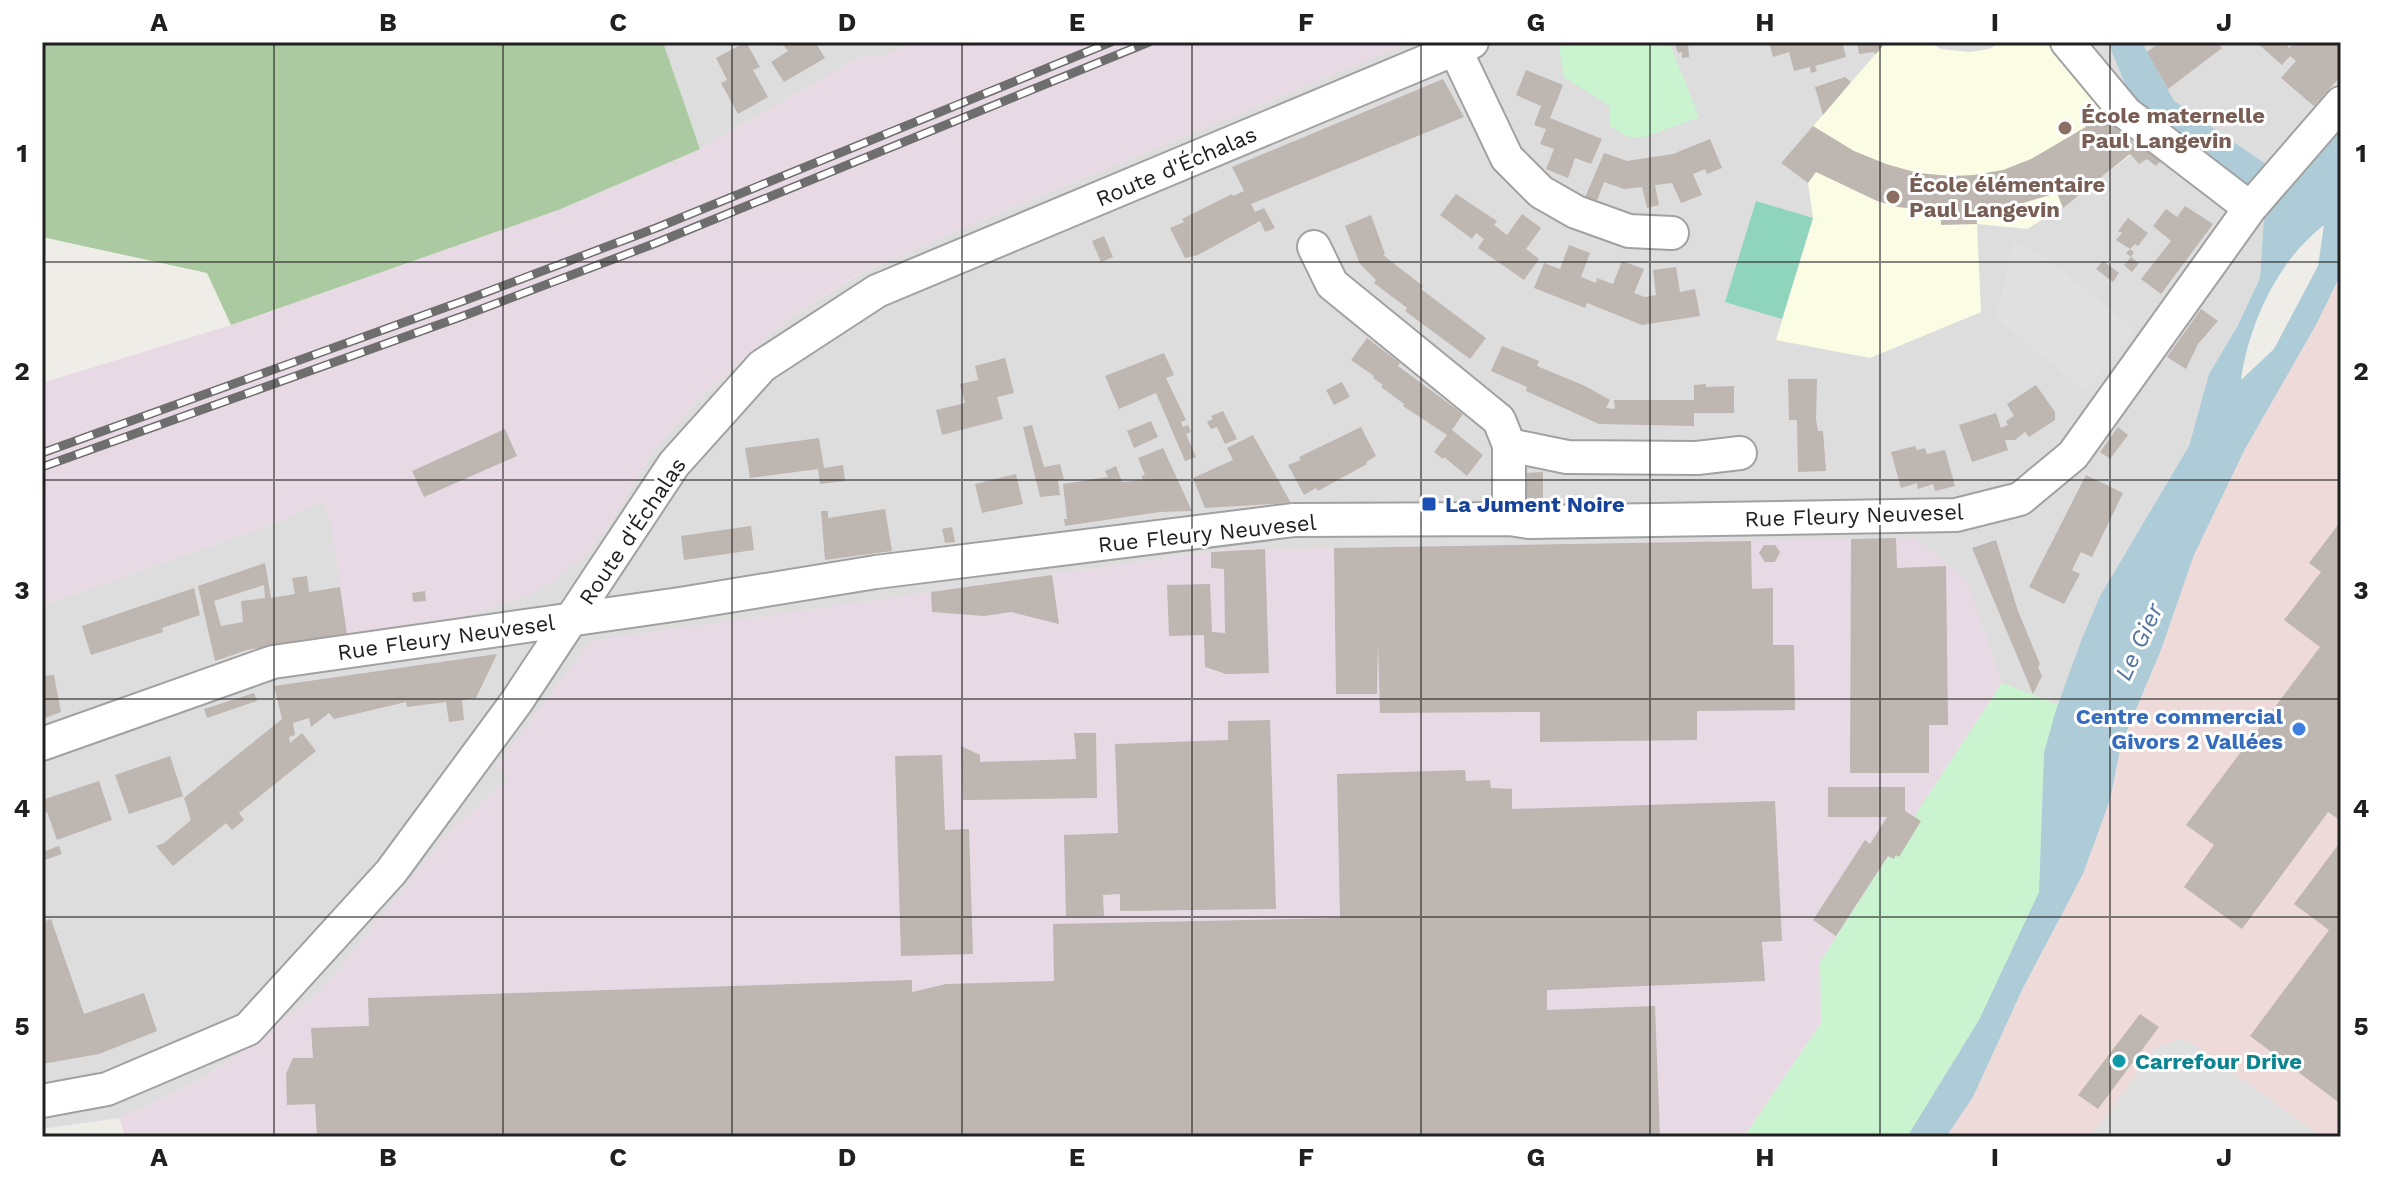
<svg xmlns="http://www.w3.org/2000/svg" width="2383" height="1179" viewBox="0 0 2383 1179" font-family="'Work Sans',sans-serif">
  <rect width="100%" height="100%" fill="#efede8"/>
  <path fill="#dedddd" d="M663 42H914L886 55H864L700 149Z
    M1411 42H2341V127L2264 217 2260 278 2238 325 2209 374 2189 446 2100 596 2058 705 2002 683 1965 579 1751 541 1223 550 974 586 497 765 509 778 448 834 321 991 252 1045 190 1086 119 1118 42 1129V605L281 521 322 501 330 518 604 533 653 451 703 394 789 318 860 274 946 235Z"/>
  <path fill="#eedbd9" d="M2341 274V1137H1946L1973 1097 2022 990 2083 874 2110 800 2121 745 2161 650 2194 555 2245 449 2316 325Z"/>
  <path fill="#e8dae4" d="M914 42H1411L946 235 859 274 789 318 703 394 653 451 604 533 584 556 555 580 525 597 464 616 347 634 330 518 322 501 281 521 42 605V383L231 325 561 209 700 149 864 55H886Z
    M1914 538 1965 578 2002 683 1915 816 1921 821 1899 857 1894 859 1889 856 1820 962 1821 1023 1744 1137H120L125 1135 119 1118 190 1086 252 1045 321 991 448 834 508 778 497 765 591 641 1223 550Z"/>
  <path fill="#fafce4" d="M1886 42H1929L1941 49 1970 52 1989 49 2000 42H2048L2138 149 2063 207 2027 229 1977 224 1981 312 1870 358 1776 340 1813 218 1808 183 1781 163Z"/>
  <path fill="#abcaa1" d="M42 42H663L700 149 561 209 231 325 207 273 42 237Z"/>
  <path fill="#caf4d0" d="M1558 42H1669L1699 117 1644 137H1628L1610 126 1609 106 1564 77Z
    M2002 683 2058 705 2044 753 2039 892 1979 1020 1907 1137H1744L1821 1023 1820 962 1888 856 1894 859 1896 855 1899 856 1921 821 1914 817Z"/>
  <path fill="#8fd5be" d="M1756 201 1813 218 1782 319 1725 302Z"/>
  <path fill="#e0e0e0" d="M2014 241 2047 258 2136 331 2085 392 1996 318Z
    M2182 1038 2201 1049 2322 1137 2092 1135 2155 1048Z"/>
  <path fill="#adccd8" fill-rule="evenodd" d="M2108 42H2142L2174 101 2270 167 2341 127V274L2316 325 2245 449 2194 555 2161 650 2121 745 2110 800 2083 874 2022 990 1973 1097 1946 1137H1907L1979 1020 2039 892 2044 753 2055 713 2081 641 2100 596 2189 446 2209 374 2238 325 2260 278 2264 217 2249 193 2148 112 2127 89ZM2324 225 2318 266 2274 349 2241 380C2249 323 2278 260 2324 225Z"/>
  <path fill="#bdb6b1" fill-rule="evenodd" d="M746 42 760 67 753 70 768 97 738 114 721 83 727 80 716 58Z
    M781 42H815L825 58 784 82 771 62 788 51Z
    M1674 42H1688L1689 57 1682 58V52L1678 53Z
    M1769 42H1842L1846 57 1815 66 1817 71 1811 73 1810 67 1794 71 1789 52 1773 57Z
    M1857 42H1886L1876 54 1873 52 1859 54Z
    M2160 42H2217L2222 48 2168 89 2147 52Z
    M2256 42H2284L2289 48 2295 42H2337L2341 47V76L2314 106 2281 78 2296 61 2290 56 2282 65Z
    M1526 70 1563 85 1550 118 1602 139 1591 164 1575 158 1568 178 1546 169 1554 149 1540 144 1546 129 1534 125 1541 106 1516 95Z
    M1845 77 1851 82 1823 115 1815 87Z
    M1443 79 1464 117 1251 204 1255 212 1264 208 1275 228 1265 232 1260 221 1198 255 1185 258 1170 228 1184 222 1182 219 1232 194 1233 196 1244 191 1232 167Z
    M2104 110 2136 146 2145 140 2165 156 2156 166 2147 159 2139 164 2130 154 2063 208 2057 193 2016 205 1976 212 1977 224 1941 225V212L1898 207 1877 201 1816 172 1808 183 1781 163 1813 126 1854 151 1886 164 1918 173 1951 176 1974 175 2003 170 2031 159 2084 128Z
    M1710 139 1722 168 1707 174 1705 169 1693 174 1702 195 1681 203 1672 183 1655 185 1659 205 1647 208 1642 187 1624 189 1604 182 1595 206 1583 202 1604 153 1627 161 1673 154Z
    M1456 194 1497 221 1494 225 1507 235 1522 214 1541 228 1526 249 1539 259 1524 280 1478 248 1484 239 1476 233 1472 239 1440 215Z
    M2185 206 2213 224 2161 294 2141 279 2171 241 2153 226 2166 209 2177 217Z
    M1371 215 1385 254 1383 255 1423 286 1421 289 1486 338 1470 359 1405 311 1407 308 1374 283 1376 280 1360 264 1345 226Z
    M2128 218 2148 233 2138 246 2135 244 2130 249 2134 252 2131 257 2126 253 2130 249 2116 240 2122 233 2118 231Z
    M1104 236 1113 257 1101 262 1092 241Z
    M1569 245 1590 253 1581 277 1596 283 1597 278 1613 284 1622 261 1644 269 1634 293 1645 297 1656 295 1653 270 1676 267 1680 292 1695 289 1700 316 1642 325 1587 303 1585 308 1534 288 1544 263 1560 269Z
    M2131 257 2139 263 2132 272 2124 265Z
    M2103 261 2119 273 2113 282 2096 269Z
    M2201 309 2218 321 2198 344 2186 369 2167 357Z
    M1367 338 1400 363 1398 366 1463 414 1452 430 1483 455 1467 476 1444 457 1443 459 1434 452 1447 435 1403 406 1404 404 1381 387 1383 385 1373 378 1374 376 1351 360Z
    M1502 346 1539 361 1537 366 1585 386 1610 400 1606 408 1615 409 1614 400H1694V385L1706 384V387L1734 386V413H1694V426L1599 424 1526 391 1527 387 1491 371Z
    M1164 353 1174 375 1166 378 1186 420 1181 422 1183 427 1188 425 1191 432 1186 434 1196 457 1185 461 1156 393 1119 409 1105 376Z
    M1005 358 1014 393 997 397 1003 419 942 435 936 410 965 403 960 384 978 380 975 366Z
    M1788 379H1817L1816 419 1818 431H1823L1826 471 1798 472 1797 420H1789Z
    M1342 382 1350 397 1334 405 1326 390Z
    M2036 385 2055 412V420L2029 437 2025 432 2015 440H2005L2008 450 1972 462 1959 425 1996 413 2001 428 2008 425 2006 421 2014 416 2007 404Z
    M1223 411 1237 439 1225 444 1217 427 1211 429 1207 422 1213 419 1211 416Z
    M1151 421 1158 437 1134 448 1127 431Z
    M1032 425 1044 467 1060 464 1064 480H1058L1060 495 1040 497 1023 427Z
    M1361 427 1376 456 1366 462 1367 464 1318 491 1316 488 1304 495 1288 465 1301 460 1299 457Z
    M2118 427 2128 435 2110 459 2100 452Z
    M505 429 517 456 424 497 412 471Z
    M1253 435 1291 503 1205 508 1193 478 1233 460 1227 448Z
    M819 438 824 468 843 465 845 481 820 484 818 469 750 478 745 448Z
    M1915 446 1917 450 1925 448 1927 454 1945 450 1955 486 1935 491 1933 484 1918 489 1917 483 1901 488 1891 452Z
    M1163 448 1192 511 1160 512 1065 526 1064 519H1067L1063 484 1108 477 1105 471 1116 466 1122 482 1143 480 1141 476 1145 475 1138 458Z
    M1543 472V499H1526V473Z
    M1016 474 1023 504 982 513 975 484Z
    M2086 475 2123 493 2092 557 2081 552 2072 570 2080 574 2064 604 2029 587Z
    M885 509 892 551 825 560 821 511H828V518Z
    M2341 521V821L2328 812 2242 929 2184 887 2214 845 2186 825 2320 647 2284 620 2321 572 2309 563Z
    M751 526 754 550 684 560 681 536Z
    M952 527 955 542 945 543 942 529Z
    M1896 538 1897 568 1946 566 1948 725H1929V773H1850L1851 539Z
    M1996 540 2018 611 2040 664 2038 667 2042 676 2033 694 1972 548Z
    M1751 541 1752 589 1773 588V645H1794L1795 710 1697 711V740L1540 742V712L1380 713 1378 644 1377 694H1336L1334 548Z
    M1764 545H1775L1780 552 1775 562H1765L1759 553Z
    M1265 549 1269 673 1226 674 1205 667 1204 635 1169 636 1167 585 1210 584 1212 632 1225 633 1224 569 1211 568V552Z
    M265 563 271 598 295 594 292 578 307 576 309 592 340 587 347 634 247 650 215 661 198 586ZM264 585 265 598 241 601 243 622 221 626 214 601Z
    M1052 575 1059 624 1011 612 984 616 932 612 931 592Z
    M194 588 200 615 162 628 163 632 91 655 82 626Z
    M425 591 426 601 413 602 412 593Z
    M497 654 476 698 462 700 464 720 449 722 446 702 407 707 406 702 334 719 329 713 311 727 309 718 293 723 295 735 289 737 290 743 302 733 316 751 239 813 244 820 232 830 226 823 173 866 156 846 164 843 191 820 184 798 282 719 274 686Z
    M54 675 61 712 42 719V676Z
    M254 693 257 701 207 718 204 709Z
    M1270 720 1276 909 1120 911V894L1103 895 1104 916H1066L1064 835 1118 833 1115 744 1228 740V721Z
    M1074 733H1096L1097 798 963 800 961 746 980 755V762L1076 759Z
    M942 755 945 830 969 829 973 954 901 956 895 756Z
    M170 756 183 796 129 814 115 775Z
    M1465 770 1466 781 1490 780 1491 788 1512 789V809L1775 801 1782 941 1762 942 1765 981 1547 990V1010L1655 1006 1660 1137H317L315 1104 287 1105 286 1074 293 1058H313L311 1028 369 1026 368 998 912 980V992L946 984 1054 981 1053 924 1340 918 1337 774Z
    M99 781 112 820 57 840 47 812 42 814V800Z
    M1828 787H1905V811L1921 821 1899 857 1896 855 1894 859 1888 856 1836 936 1813 920 1865 840 1870 844 1887 817H1828Z
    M2341 841V1104L2250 1036 2329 930 2294 904Z
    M59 846 62 854 42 861V852Z
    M51 919 84 1014 144 993 157 1031 99 1054 42 1064V922Z
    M2140 1014 2159 1027 2098 1109 2078 1095Z"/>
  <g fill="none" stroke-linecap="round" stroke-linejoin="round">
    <g stroke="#a1a1a1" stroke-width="36">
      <path id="minor" d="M2067 42 2126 113 2250 208
        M1455 49 1507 158 1541 192 1576 212 1629 231 1672 233
        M1314 247 1332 284 1499 420 1509 445V519
        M1509 445 1567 457 1697 458 1740 453
        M42 744 273 662 680 604 876 572 1294 520 1509 519 1529 522 1956 515 2020 499 2073 455 2250 208 2341 103
        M42 1101 107 1089 248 1029 391 872 517 701 674 464 762 366 877 291 1472 42"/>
    </g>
    <use href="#minor" stroke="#fff" stroke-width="32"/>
    <g stroke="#6e6e6e" stroke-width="9">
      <path id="rail" d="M42 453 463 301 656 228 1111 42
        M42 467 463 316 656 243 1149 42"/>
    </g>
    <use href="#rail" stroke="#fff" stroke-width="6" stroke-dasharray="18" stroke-linecap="butt"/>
  </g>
  <path fill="none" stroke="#202020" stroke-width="2" stroke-opacity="0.55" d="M274 42V1137M503 42V1137M732 42V1137M962 42V1137M1192 42V1137M1421 42V1137M1650 42V1137M1880 42V1137M2110 42V1137M42 262H2341M42 480H2341M42 699H2341M42 917H2341"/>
  <g fill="#8d6e63" stroke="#fff" stroke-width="3">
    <circle cx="2065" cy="128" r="8"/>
    <circle cx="1893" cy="197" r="8"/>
  </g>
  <rect fill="#1a4fb4" stroke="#fff" stroke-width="3" x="1421" y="496" width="16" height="16" rx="4"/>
  <circle fill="#3f7fe0" stroke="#fff" stroke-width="3" cx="2299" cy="729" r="8"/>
  <circle fill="#0f9aa8" stroke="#fff" stroke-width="3" cx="2119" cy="1061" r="8"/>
  <g text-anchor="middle" stroke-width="6" stroke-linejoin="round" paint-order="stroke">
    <g font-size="22" font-weight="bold" fill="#785e54" stroke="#fff" text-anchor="start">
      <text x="2081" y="123">École maternelle<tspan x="2081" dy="25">Paul Langevin</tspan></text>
      <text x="1909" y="192">École élémentaire<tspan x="1909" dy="25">Paul Langevin</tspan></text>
    </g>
    <g font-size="22" fill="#202020" stroke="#fff">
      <text transform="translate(1176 166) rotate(-23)" y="8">Route d'Échalas</text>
      <text transform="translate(1854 515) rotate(-2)" y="8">Rue Fleury Neuvesel</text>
      <text transform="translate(632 531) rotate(-56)" y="8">Route d'Échalas</text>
      <text transform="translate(1207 533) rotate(-6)" y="8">Rue Fleury Neuvesel</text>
      <text transform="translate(446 637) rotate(-8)" y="8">Rue Fleury Neuvesel</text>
    </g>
    <g font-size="22" font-weight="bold" fill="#164399" stroke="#fff" text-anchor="start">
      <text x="1445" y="512">La Jument Noire</text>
    </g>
    <g font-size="22" font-weight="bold" fill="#366cbe" stroke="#fff" text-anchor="end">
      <text x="2283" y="724">Centre commercial<tspan x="2283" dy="25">Givors 2 Vallées</tspan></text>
    </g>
    <g font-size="22" font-weight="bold" fill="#0d838f" stroke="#fff" text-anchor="start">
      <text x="2135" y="1069">Carrefour Drive</text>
    </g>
    <g font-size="24" font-style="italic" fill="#53759f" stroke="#fff">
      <text transform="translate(2139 642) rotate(-65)" y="8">Le Gier</text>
    </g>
  </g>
  <rect width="2383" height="1179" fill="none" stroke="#ffffff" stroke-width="88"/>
  <rect x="44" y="44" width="2295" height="1091" fill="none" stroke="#202020" stroke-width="3"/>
  <g font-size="26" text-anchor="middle" font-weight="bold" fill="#202020">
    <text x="159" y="31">A</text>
    <text x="388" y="31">B</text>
    <text x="618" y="31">C</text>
    <text x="847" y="31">D</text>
    <text x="1077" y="31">E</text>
    <text x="1306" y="31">F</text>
    <text x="1536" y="31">G</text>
    <text x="1765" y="31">H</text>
    <text x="1995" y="31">I</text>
    <text x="2224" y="31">J</text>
    <text x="22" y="162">1</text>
    <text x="2361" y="162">1</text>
    <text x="22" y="380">2</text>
    <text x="2361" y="380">2</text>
    <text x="22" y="599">3</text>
    <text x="2361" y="599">3</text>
    <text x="22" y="817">4</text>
    <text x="2361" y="817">4</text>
    <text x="22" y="1035">5</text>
    <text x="2361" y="1035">5</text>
    <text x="159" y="1166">A</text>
    <text x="388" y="1166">B</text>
    <text x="618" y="1166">C</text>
    <text x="847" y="1166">D</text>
    <text x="1077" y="1166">E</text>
    <text x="1306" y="1166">F</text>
    <text x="1536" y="1166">G</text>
    <text x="1765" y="1166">H</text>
    <text x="1995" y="1166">I</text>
    <text x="2224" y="1166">J</text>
  </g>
</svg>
